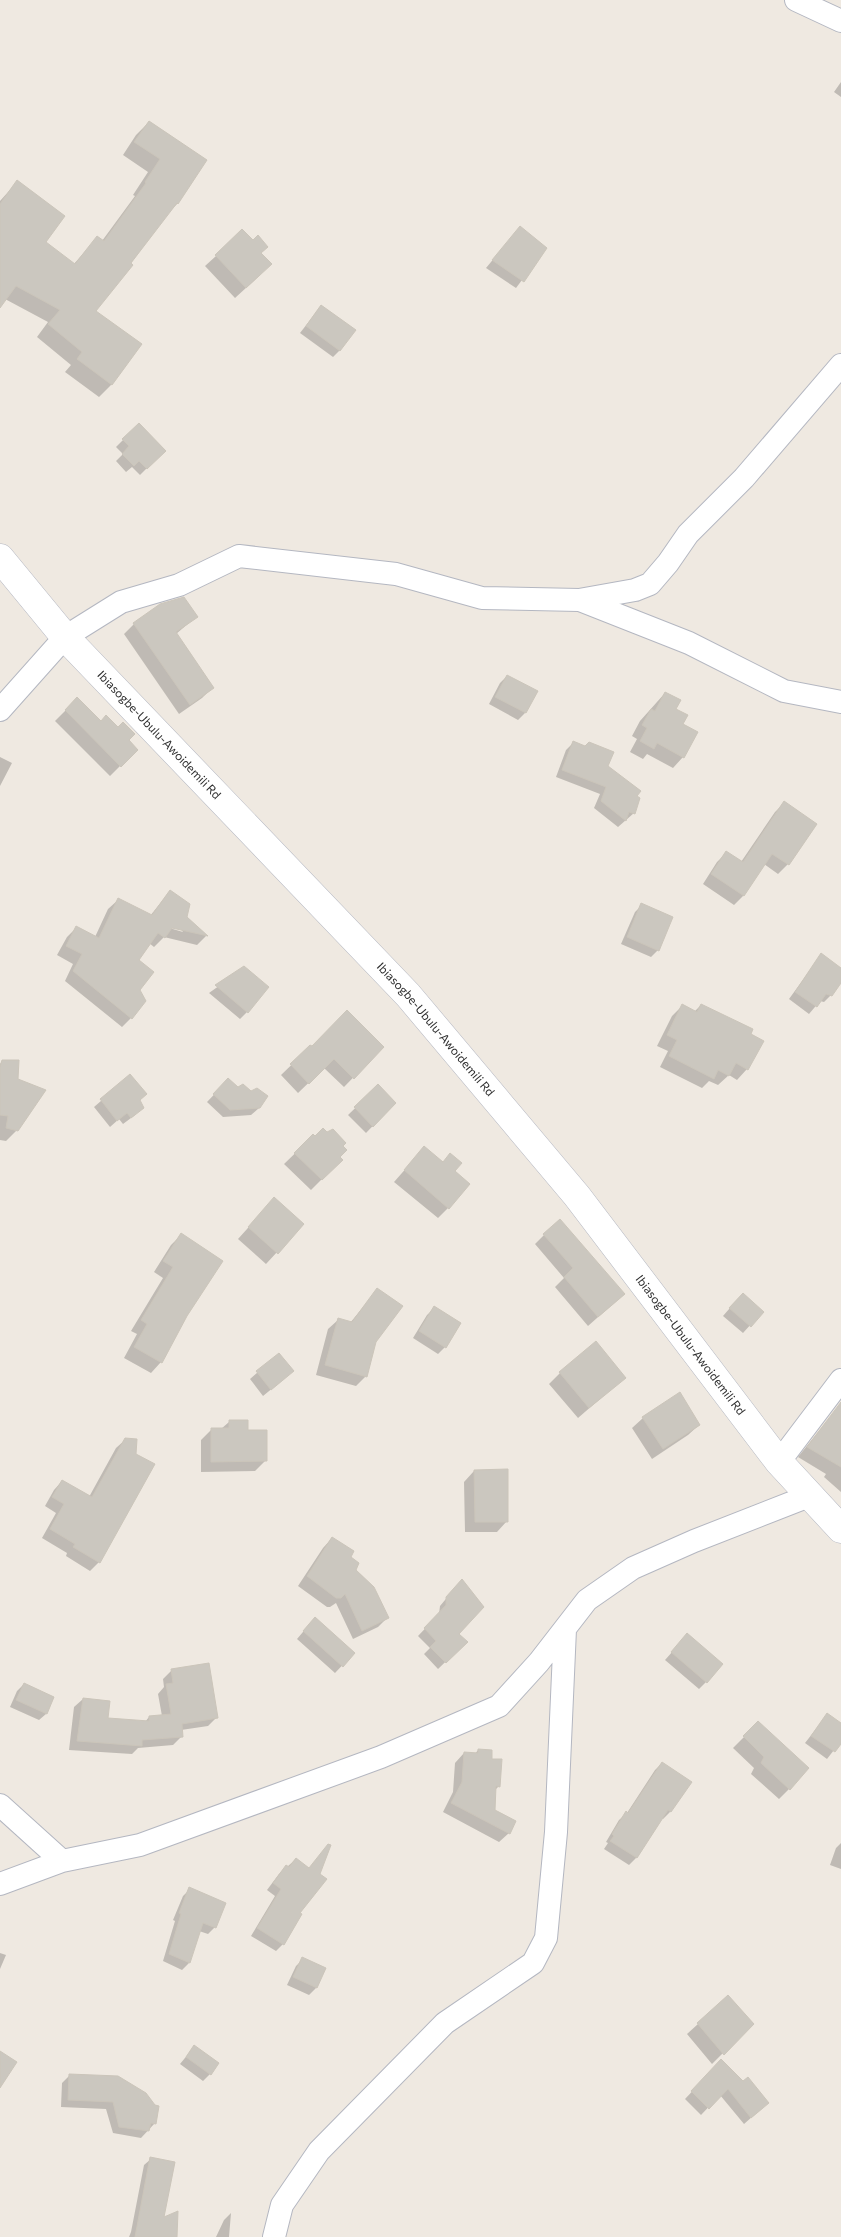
<svg xmlns="http://www.w3.org/2000/svg" width="841" height="2237" viewBox="0 0 841 2237" font-family="Commissioner,sans-serif">
  <rect width="100%" height="100%" fill="#efe9e1"/>
  <path fill="#0003" fill-rule="evenodd" d="M841 82V97L834 92Z
    M149 122 206 160 177 204 169 212 95 311 140 345 111 385 99 397 65 372 71 365 37 337 48 322 5 299 0 306V201L17 182 44 243 73 265 98 237 102 241 135 196 133 195 148 172 123 155 136 135Z
    M252 242 260 253V275L235 298 205 266 216 256Z
    M506 244 546 248 516 288 486 268Z
    M321 306 340 350 333 357 300 333Z
    M139 424 164 451 140 475 132 467 126 472 116 461 123 454 116 447Z
    M196 617 176 634 212 688 202 698 179 714 124 634 134 624Z
    M507 676 536 692 525 713 518 720 489 704 500 683Z
    M665 693 681 724 683 757 673 768 647 754 643 759 630 752 637 739 632 736 640 721Z
    M77 699 101 722 118 729 136 750 110 776 55 721Z
    M573 743 607 767 635 796 634 813 618 827 594 808 600 794 556 777 566 750Z
    M0 757 12 763 0 786Z
    M784 803 815 824 788 864 778 874 764 864 743 896 734 905 703 884 717 862 726 853 741 862 775 812Z
    M170 891 186 917 206 936 197 945 164 937 154 947 149 943 137 960 138 989 131 1018 122 1027 65 981 73 964 57 955 67 937 76 928 95 937 108 909 118 900 150 916ZM166 927 180 928 183 932Z
    M642 905 658 950 651 957 621 944 635 912Z
    M821 955 841 977V981L831 995 824 1002 820 1001 809 1014 789 999Z
    M244 968 247 1012 240 1019 209 993Z
    M701 1005 747 1069 737 1080 729 1075 718 1085 709 1081 702 1088 660 1067 668 1051 657 1046 672 1016 682 1006 694 1012Z
    M310 1047H383L344 1087 324 1068 298 1093 281 1075Z
    M2 1061 17 1130 6 1141 0 1140V1064Z
    M130 1076 139 1100 135 1115 123 1124 119 1119 110 1127 94 1107Z
    M228 1080 259 1108 251 1115 223 1117 207 1102Z
    M378 1086 395 1103 366 1133 348 1115Z
    M313 1136 341 1146 338 1157 341 1160 311 1190 284 1164Z
    M424 1148 453 1171 448 1208 438 1218 394 1182Z
    M264 1210 303 1224 266 1264 238 1239Z
    M181 1235 186 1315 161 1362 151 1373 124 1358 137 1334 131 1331 163 1278 154 1272 171 1245Z
    M544 1235 624 1294 588 1326 555 1287 564 1278 535 1244Z
    M378 1289 375 1342 366 1376 356 1386 316 1375 328 1329 338 1320 350 1323Z
    M736 1301 762 1312 743 1333 723 1316Z
    M434 1308 445 1347 438 1354 413 1338 427 1315Z
    M279 1354 285 1378 263 1396 250 1379Z
    M560 1373 624 1378 578 1418 549 1384Z
    M839 1406 841 1408V1492L824 1477 826 1474 798 1457Z
    M643 1418 699 1425 688 1435 652 1459 632 1428Z
    M229 1422 247 1431 265 1461 255 1471 201 1472V1440L211 1430 221 1429Z
    M125 1440 99 1562 90 1571 66 1556 67 1553 42 1538 56 1513 45 1506 54 1490 62 1481 89 1497 116 1448Z
    M474 1471 507 1521 497 1532H465L464 1482Z
    M332 1538 350 1558 354 1571 387 1618 378 1627 353 1639 336 1603 330 1607H327L298 1586 323 1548Z
    M455 1588 458 1634 466 1642 438 1669 424 1654 430 1648 418 1636 439 1614 440 1606Z
    M308 1626 354 1653 335 1673 297 1639Z
    M681 1642 706 1682 699 1689 665 1660Z
    M172 1670 217 1717 208 1726 181 1730 182 1736 173 1745 138 1748 132 1754 69 1750 74 1707 83 1699 106 1719 145 1722 149 1717 162 1716 158 1694 164 1687 163 1679Z
    M24 1684 53 1698 46 1714 39 1720 10 1707 17 1691Z
    M827 1715 841 1725V1741L827 1759 805 1743Z
    M758 1723 789 1789 779 1799 751 1774 754 1768 733 1748Z
    M478 1750 490 1760 499 1786 494 1791 493 1810 509 1833 499 1842 443 1812 453 1792 455 1763 464 1753 475 1754Z
    M662 1763 690 1782 670 1812 663 1819 662 1818 636 1858 629 1865 604 1849 608 1843 606 1842 619 1820 627 1813 655 1770Z
    M841 1843V1869L830 1865 836 1848Z
    M329 1845 299 1914 283 1944 276 1951 251 1936 275 1896 267 1890 279 1874 296 1859 309 1869Z
    M190 1889 215 1927 208 1934 199 1931 189 1963 182 1970 163 1961 175 1921 173 1920 183 1896Z
    M0 1953 6 1955 0 1969Z
    M303 1959 325 1969 316 1988 309 1995 287 1985 296 1966Z
    M698 2024H752L712 2064 687 2034Z
    M194 2047 210 2074 203 2081 180 2064Z
    M721 2061 761 2109 744 2124 720 2095 701 2115 685 2099Z
    M69 2076 155 2123 141 2138 113 2133 106 2109 61 2107 62 2083Z
    M151 2159 163 2219 175 2237H129L131 2232 144 2165Z
    M231 2213 229 2237H216L224 2220Z"/>
  <path fill="#cbc7bf" stroke="#cbc5ba" d="M149 121 207 160 178 204 177 203 131 263 133 265 96 311 142 344 112 385 77 359 82 352 48 324 60 310 16 286 0 308V204L17 180 65 216 46 242 75 264 97 236 104 241 146 183 145 182 160 159 134 142Z
    M520 226 547 248 524 282 492 260Z
    M242 229 253 240 258 235 268 247 261 253 272 264 246 288 215 255Z
    M321 305 356 330 340 351 306 326Z
    M139 423 166 451 147 469 139 461 134 466 122 454 129 446 122 439Z
    M184 597 198 617 176 632 214 688 190 705 133 623 160 604Z
    M507 675 538 691 526 713 495 697Z
    M665 692 681 700 676 709 688 715 683 724 698 732 684 758 657 743 654 749 640 741 647 728 642 725 651 709 655 711Z
    M77 697 101 721 106 715 118 727 123 722 135 734 129 740 138 750 121 767 65 710Z
    M573 741 585 746 589 742 614 752 608 766 641 791 637 796 640 798 635 814 629 812 626 821 601 801 606 787 562 770Z
    M784 801 817 824 789 865 772 854 744 896 711 874 726 851 743 862Z
    M170 890 190 904 187 917 208 936 172 928 165 938 158 933 139 960 154 972 140 990 146 1001 132 1019 73 971 82 954 66 946 76 926 99 938 118 898 152 915Z
    M641 903 673 917 659 951 627 937Z
    M821 953 841 968V983L832 996 826 994 817 1007 795 992Z
    M244 966 269 987 248 1013 215 985Z
    M682 1004 697 1012 701 1004 753 1029 751 1034 764 1041 748 1070 736 1063 729 1076 718 1070 714 1079 669 1056 677 1040 667 1035Z
    M347 1010 384 1047 354 1079 334 1059 309 1084 290 1064 310 1045 312 1046Z
    M2 1060H19L18 1079 46 1090 18 1131 6 1128 8 1116 0 1115V1067Z
    M130 1074 147 1094 140 1100 144 1108 131 1118 127 1113 117 1121 100 1099Z
    M228 1078 238 1087 243 1084 251 1091 257 1088 268 1096 260 1108 230 1110 213 1094Z
    M378 1084 396 1103 373 1127 354 1107Z
    M323 1128 327 1132 333 1129 346 1143 343 1146 347 1150 340 1157 343 1160 322 1180 294 1153 313 1134 315 1136Z
    M424 1146 443 1162 450 1153 462 1163 455 1171 470 1184 449 1209 404 1170Z
    M274 1197 304 1224 278 1254 248 1227Z
    M560 1219 625 1294 598 1317 564 1277 573 1268 543 1234Z
    M181 1233 223 1261 187 1316 162 1363 134 1347 147 1324 141 1320 173 1267 163 1261Z
    M377 1288 403 1306 376 1342 367 1377 325 1365 338 1318 352 1322Z
    M743 1293 764 1312 751 1327 729 1308Z
    M434 1306 461 1323 446 1348 419 1331Z
    M596 1341 626 1378 589 1408 559 1372Z
    M279 1353 294 1371 271 1390 256 1371Z
    M680 1392 700 1425 663 1449 642 1417Z
    M841 1402V1467L807 1447Z
    M229 1420H248V1430H267V1461L211 1462V1428H229Z
    M125 1438 137 1439 136 1454 155 1464 100 1563 73 1547 75 1544 50 1529 64 1504 52 1497 62 1480 92 1497Z
    M508 1469V1522H475L474 1470Z
    M332 1537 354 1551 351 1557 359 1563 356 1570 374 1587 389 1618 362 1631 345 1594 341 1598H336L307 1576Z
    M462 1579 484 1607 459 1634 468 1642 446 1663 430 1647 436 1641 424 1628 446 1605V1597Z
    M315 1617 355 1653 343 1667 303 1631Z
    M687 1633 723 1664 707 1683 671 1652Z
    M209 1663 218 1718 182 1724 183 1737 142 1740V1746L77 1741 83 1698 110 1701 108 1718 149 1721V1716L171 1714 166 1684 173 1683 171 1669Z
    M24 1683 54 1697 47 1714 16 1700Z
    M827 1713 841 1723V1744L835 1752 811 1736Z
    M758 1721 809 1768 790 1790 761 1763 764 1757 743 1736Z
    M478 1749 492 1750V1759H502L500 1787 496 1786 495 1810 516 1821 510 1834 451 1803 462 1782 464 1752 478 1753Z
    M662 1762 692 1782 671 1812 668 1810 637 1858 610 1841 614 1836 612 1834 626 1811 628 1813Z
    M328 1844 331 1845 320 1874 327 1879 300 1913 302 1914 284 1945 257 1928 281 1889 273 1883 286 1865 289 1867 296 1858 309 1868Z
    M189 1887 226 1903 216 1928 203 1923 190 1963 169 1954 181 1914 179 1913Z
    M302 1957 326 1968 317 1988 293 1977Z
    M728 1995 754 2024 724 2055 697 2023Z
    M194 2045 219 2063 211 2075 186 2057Z
    M0 2051 17 2062 0 2088Z
    M721 2059 743 2081 748 2077 769 2103 751 2118 728 2089 709 2109 691 2091Z
    M69 2074 118 2076 146 2093 155 2105 159 2106 156 2124 151 2123 149 2131 119 2127 113 2102 68 2100Z
    M150 2157 175 2162 164 2217 178 2211 177 2237H135Z"/>
  <g fill="none" stroke-linecap="round" stroke-linejoin="round">
    <g stroke="#b4b7c1" stroke-width="24">
      <path id="minor" d="M796 0 841 21
        M580 600 689 643 784 691 841 702
        M0 710 65 637 121 602 179 585 239 556 396 574 482 598 579 600 635 590 650 584 668 563 688 534 744 478 841 365
        M779 1462 841 1380
        M0 1805 62 1861
        M0 1884 62 1861 140 1845 381 1757 499 1706 539 1662 587 1600 633 1568 694 1541 809 1496
        M274 2237 282 2205 319 2151 445 2023 533 1963 546 1938 556 1832 565 1629"/>
    </g>
    <g stroke="#b4b7c1" stroke-width="29">
      <g id="tertiary">
        <path id="s1" d="M0 558 65 637 408 995 577 1196 779 1462 841 1529"/>
      </g>
    </g>
    <use href="#minor" stroke="#fff" stroke-width="22"/>
    <use href="#tertiary" stroke="#fff" stroke-width="28"/>
  </g>
  <g text-anchor="middle" stroke-width="5" stroke-linejoin="round" paint-order="stroke">
    <g font-size="12" fill="#2e2e2e" stroke="#fff">
      <text dy="4" stroke="none"><textPath href="#s1" startOffset="238">Ibiasogbe-Ubulu-Awoidemili Rd</textPath></text>
      <text dy="4" stroke="none"><textPath href="#s1" startOffset="642">Ibiasogbe-Ubulu-Awoidemili Rd</textPath></text>
      <text dy="4" stroke="none"><textPath href="#s1" startOffset="1048">Ibiasogbe-Ubulu-Awoidemili Rd</textPath></text>
    </g>
  </g>
</svg>
